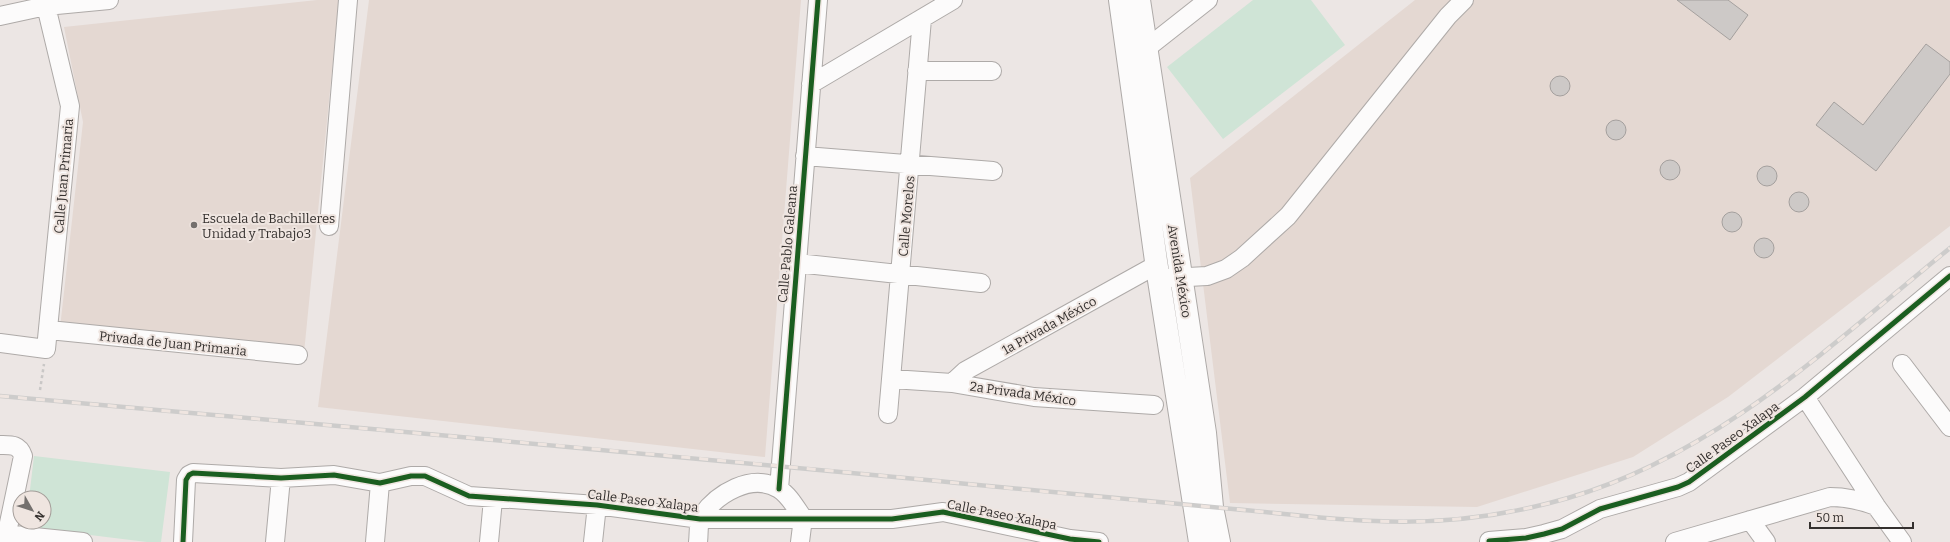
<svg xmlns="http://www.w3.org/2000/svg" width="1950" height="542" viewBox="0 0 1950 542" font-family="Bitter,serif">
  <rect width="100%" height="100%" fill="#ece6e4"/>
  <path fill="#e4d8d2" d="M317 0H339L304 353 60 328 83 122 64 27Z
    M369 0H801L765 457 318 407Z
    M1415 0H1950V226L1728 397 1633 457 1477 507 1230 503 1190 178Z"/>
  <path fill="#cfe4d6" d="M1253 0H1311L1345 45 1223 139 1167 67Z
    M34 456 170 472 161 542H147L25 527 26 522H44V498H29Z"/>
  <path fill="#cdc9c7" stroke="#a4a09e" d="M1677 0H1728L1748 15 1730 40Z
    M1926 44 1950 62V74L1876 171 1816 125 1834 102 1863 125Z
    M1550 86a10 10 0 1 1 20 0a10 10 0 1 1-20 0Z
    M1606 130a10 10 0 1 1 20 0a10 10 0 1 1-20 0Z
    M1660 170a10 10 0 1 1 20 0a10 10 0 1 1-20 0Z
    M1757 176a10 10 0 1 1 20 0a10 10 0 1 1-20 0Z
    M1789 202a10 10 0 1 1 20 0a10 10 0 1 1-20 0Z
    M1722 222a10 10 0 1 1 20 0a10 10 0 1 1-20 0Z
    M1754 248a10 10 0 1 1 20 0a10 10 0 1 1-20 0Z"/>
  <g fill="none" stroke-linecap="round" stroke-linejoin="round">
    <g stroke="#aeaaa8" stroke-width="20">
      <path id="minor" d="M0 16 46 6 109 0
        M1147 48 1208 0
        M917 71H992
        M811 84 953 0
        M805 156 993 171
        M329 226 348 0
        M797 263 981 283
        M1169 278 1207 276 1226 269 1242 258 1288 216 1448 16 1464 0
        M49 330 298 355
        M0 343 46 349 70 106 46 6
        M1902 364 1950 427
        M892 379 952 383 1034 397 1154 405
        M952 383 965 371 1149 269
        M1805 397 1876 506 1902 542
        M888 414 922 19
        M0 445C11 445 19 444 23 456L5 542
        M779 489 818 0
        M1750 520 1766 542
        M5 534 83 542
        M1489 541 1526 538 1544 534 1562 529 1600 509 1678 487 1689 482 1805 397 1950 276
        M183 542 186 480 189 475 193 473 281 478 334 475 380 483 411 476H425L469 496 597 505 700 519H892L943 512 1070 539 1099 542
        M275 542 281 478
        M375 542 380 483
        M489 542 493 499
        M593 542 597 505
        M698 542C699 535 698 523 701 517 716 494 752 472 779 489 789 495 796 508 803 518L800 542
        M1675 542 1830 497C1846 497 1860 500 1876 506"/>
    </g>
    <g stroke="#aeaaa8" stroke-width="24">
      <path id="major" d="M1120 0 1156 261 1200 542
        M1139 0 1205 433 1212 507 1219 542"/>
    </g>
    <path stroke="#c9c7c6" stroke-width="2.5" stroke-dasharray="3 3" stroke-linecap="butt" d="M40 390 44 364"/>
    <use href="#minor" stroke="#fcfbfb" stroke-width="18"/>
    <use href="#major" stroke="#fcfbfb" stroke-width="22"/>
    <g stroke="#cdcccb" stroke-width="4.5">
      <path id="rail" d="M0 396C313 424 625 451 938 481 1036 491 1134 500 1233 509 1280 513 1328 520 1376 521 1440 524 1506 516 1568 498 1717 455 1833 343 1950 248"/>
    </g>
    <use href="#rail" stroke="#efe5e0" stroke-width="3" stroke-dasharray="9" stroke-linecap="butt"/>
    <g stroke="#efe5e0" stroke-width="8">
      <path id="cycleway" d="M779 489 818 0
        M1489 541 1526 538 1544 534 1562 529 1600 509 1678 487 1689 482 1805 397 1950 276
        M183 542 186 480 189 475 193 473 281 478 334 475 380 483 411 476H425L469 496 597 505 700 519H892L943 512 1070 539 1099 542"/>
    </g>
    <use href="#cycleway" stroke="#1b5e20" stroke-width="5"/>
  </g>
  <circle fill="#74706e" stroke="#efe5e0" stroke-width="1.5" cx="194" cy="225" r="4"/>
  <g text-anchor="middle" stroke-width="4" stroke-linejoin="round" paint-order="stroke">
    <g font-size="13" fill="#34302e" stroke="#efe5e0">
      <text transform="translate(63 176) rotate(-85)" y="5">Calle Juan Primaria</text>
      <text transform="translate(906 216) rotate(-85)" y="5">Calle Morelos</text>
      <text transform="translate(787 244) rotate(-85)" y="5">Calle Pablo Galeana</text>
      <text transform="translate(1180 271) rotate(81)" y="5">Avenida México</text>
      <text transform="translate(1049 325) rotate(-29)" y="5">1a Privada México</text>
      <text transform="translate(173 343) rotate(6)" y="5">Privada de Juan Primaria</text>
      <text transform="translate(1023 393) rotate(8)" y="5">2a Privada México</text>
      <text transform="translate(1732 437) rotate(-36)" y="5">Calle Paseo Xalapa</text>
      <text transform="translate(643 500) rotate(7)" y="5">Calle Paseo Xalapa</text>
      <text transform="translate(1002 514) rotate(11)" y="5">Calle Paseo Xalapa</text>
    </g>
    <g font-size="13" fill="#34302e" stroke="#efe5e0" text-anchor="start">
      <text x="202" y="223">Escuela de Bachilleres<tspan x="202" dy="15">Unidad y Trabajo3</tspan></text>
    </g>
  </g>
  <g transform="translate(32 510) rotate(129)"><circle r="19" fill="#efe5e0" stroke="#a49d99"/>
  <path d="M0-3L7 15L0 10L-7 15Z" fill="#74706e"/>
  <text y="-6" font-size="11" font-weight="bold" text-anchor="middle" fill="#34302e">N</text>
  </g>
  <path d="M1810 522v6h103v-6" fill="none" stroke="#34302e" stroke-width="2"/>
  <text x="1816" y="522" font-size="12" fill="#34302e" stroke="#efe5e0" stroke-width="3" paint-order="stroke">50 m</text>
</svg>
